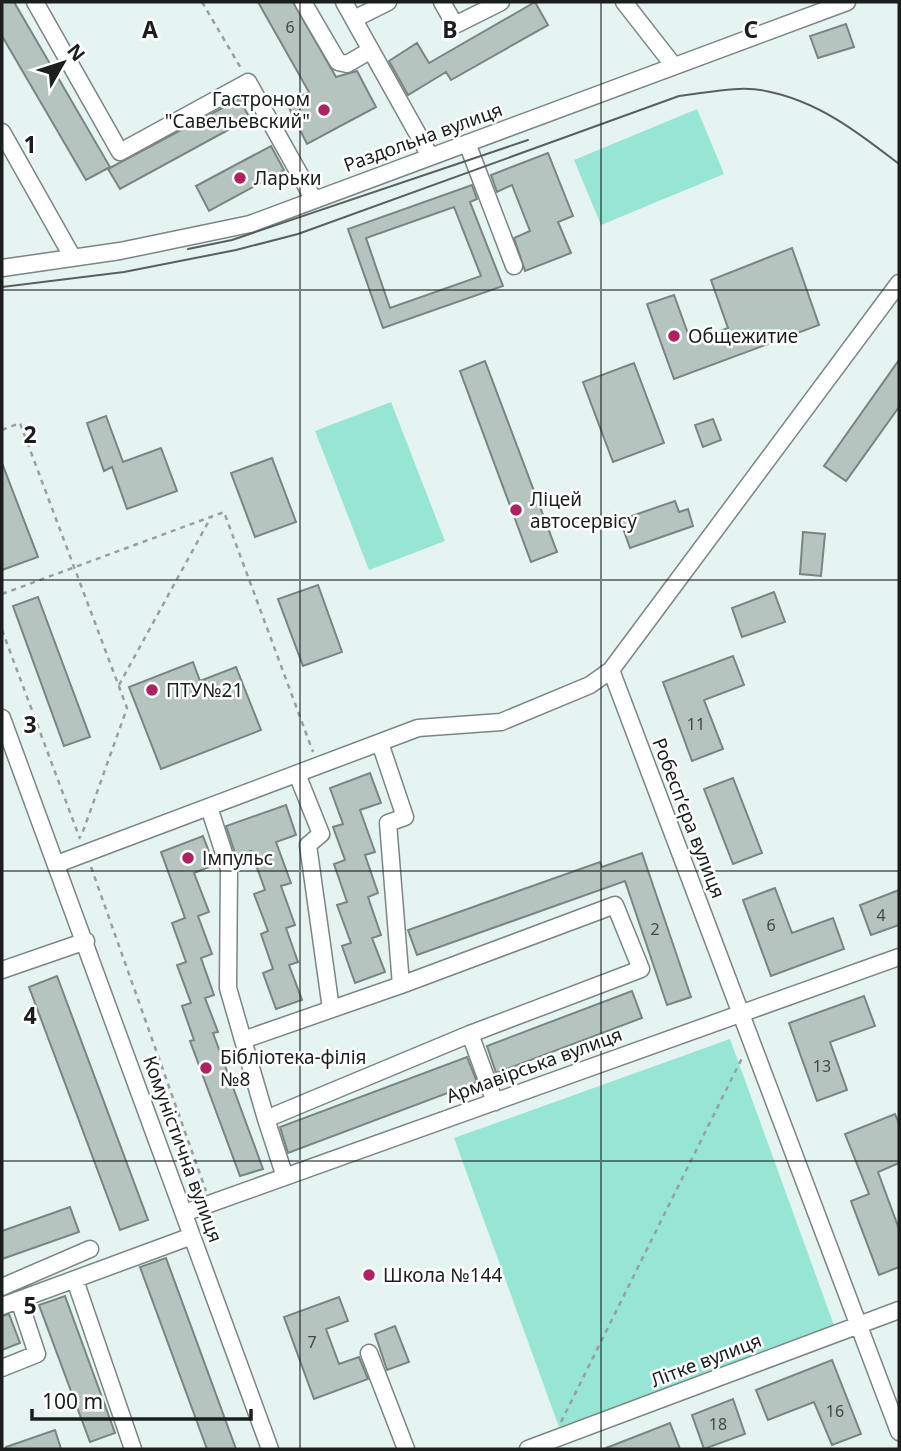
<svg xmlns="http://www.w3.org/2000/svg" width="901" height="1451" viewBox="0 0 901 1451" font-family="'Noto Sans',sans-serif">
  <rect width="100%" height="100%" fill="#e6f4f1"/>
  <path fill="#97e5d4" d="M697 109 724 174 601 225 574 160Z
    M391 402 445 541 369 570 315 431Z
    M730 1039 835 1328 559 1427 454 1138Z"/>
  <path fill="#b6c4c0" stroke="#788582" stroke-width="2" fill-rule="evenodd" d="M2 2H14L110 167 86 180 2 36Z
    M258 2H293L336 77 357 71 376 107 307 144 287 104 309 92Z
    M535 2 548 25 451 80 446 72 408 95 389 61 417 43 429 63Z
    M846 24 854 47 818 58 810 36Z
    M239 99 250 118 120 189 108 169Z
    M271 146 284 170 209 211 196 186Z
    M548 153 573 216 558 222 571 253 525 271 514 238 530 231 512 185 497 192 491 175Z
    M472 185 477 199 470 202 503 286 383 328 348 229ZM454 207 481 276 390 308 366 238Z
    M792 248 819 325 674 379 647 304 674 295 691 342 728 328 711 280Z
    M899 360V407L846 481 824 466Z
    M485 361 557 552 531 562 460 371Z
    M634 363 664 443 613 462 583 382Z
    M106 416 123 462 161 448 177 491 127 509 112 467 104 471 87 423Z
    M713 419 721 440 703 447 695 425Z
    M272 458 296 522 255 537 231 473Z
    M2 463 38 557 2 570Z
    M675 501 679 512 688 509 693 526 630 548 620 520Z
    M803 532 825 534 821 576 800 574Z
    M318 585 342 652 303 666 278 599Z
    M774 592 785 622 742 637 732 608Z
    M38 597 90 737 64 746 13 606Z
    M733 656 744 685 704 700 723 749 692 761 663 682Z
    M193 662 200 681 236 667 261 730 161 769 129 687Z
    M370 773 381 803 360 810 375 852 365 855 378 893 368 897 381 935 372 938 385 972 355 983 342 946 351 943 337 905 347 902 334 864 345 860 333 827 343 824 330 788Z
    M733 778 762 853 733 864 704 789Z
    M286 805 296 835 276 842 291 883 281 886 295 925 286 928 298 962 289 965 302 1000 276 1009 263 973 273 969 261 934 268 931 254 894 265 890 251 851 236 856 226 826Z
    M203 836 214 865 194 873 209 912 198 916 212 954 201 958 214 995 205 998 218 1032 213 1033 263 1169 240 1176 190 1041 194 1040 182 1006 191 1003 177 965 186 962 172 923 185 918 161 852Z
    M642 853 691 997 667 1005 625 881 417 955 408 930 600 862 602 867Z
    M775 888 792 933 833 918 844 949 771 976 743 900Z
    M899 890V925L871 935 860 905Z
    M57 976 148 1220 120 1230 29 987Z
    M632 991 642 1018 496 1073 487 1046Z
    M864 996 875 1026 830 1042 847 1090 817 1101 789 1023Z
    M467 1057 477 1082 288 1153 280 1127Z
    M895 1114 899 1124V1163L878 1172 899 1229V1267L879 1275 851 1201 869 1194 845 1134Z
    M70 1207 79 1232 2 1259V1231Z
    M166 1258 236 1449H207L140 1267Z
    M65 1296 115 1433 90 1442 39 1305Z
    M339 1297 348 1321 326 1329 339 1364 359 1357 368 1379 314 1399 284 1317Z
    M9 1314 20 1343 2 1350V1316Z
    M395 1326 409 1362 387 1370 375 1334Z
    M832 1360 861 1434 832 1445 814 1402 768 1420 756 1390Z
    M733 1399 745 1434 704 1449 692 1415Z
    M670 1423 680 1449H606V1448Z
    M55 1430 61 1449H6V1447Z"/>
  <g fill="none" stroke-linecap="round" stroke-linejoin="round">
    <g stroke="#7a8683" stroke-width="19">
      <path id="minor" d="M35 2 120 152 248 82 314 200
        M303 2 338 62 347 64 371 50
        M344 2 430 156
        M442 2 455 25 501 2
        M624 2 674 66
        M354 19 388 2
        M2 132 73 258
        M467 143 514 266
        M2 268 120 251 250 224 847 2
        M899 283 611 670 899 1432
        M2 718 270 1449
        M380 743 405 817 388 823 401 985 615 905 641 969 470 1034 495 1102
        M297 774 321 834 308 845 331 1009
        M209 807 229 869 228 988 243 1040
        M57 864 418 728 501 722 590 685 611 670
        M2 970 86 941
        M266 1119 243 1040 401 985
        M285 1177 266 1119 470 1034
        M184 1213 899 957
        M75 1280 133 1449
        M2 1287 90 1249
        M2 1306 192 1236
        M369 1353 406 1449
        M2 1368 37 1354 19 1300
        M528 1449 899 1310"/>
    </g>
    <path stroke="#96a19e" stroke-width="2.5" stroke-dasharray="5 5" stroke-linecap="butt" d="M202 2 242 70
      M2 430 20 423 127 708 81 837
      M2 594 224 512 313 752
      M2 630 80 839
      M119 685 211 517
      M91 867 206 1191
      M561 1422 742 1058"/>
    <use href="#minor" stroke="#fff" stroke-width="16"/>
    <path stroke="#585f5e" stroke-width="2" d="M188 249 232 240 528 140
      M2 287 124 272 236 250 298 234 679 96C707 93 739 85 766 91 818 101 859 133 899 164"/>
  </g>
  <path fill="none" stroke="#1a1f1e" stroke-width="2" stroke-opacity="0.55" d="M300 2V1449M601 2V1449M2 290H899M2 580H899M2 871H899M2 1161H899"/>
  <g fill="#ae2261" stroke="#fff" stroke-width="2.5">
    <circle cx="324" cy="110" r="7"/>
    <circle cx="240" cy="178" r="7"/>
    <circle cx="674" cy="336" r="7"/>
    <circle cx="516" cy="510" r="7"/>
    <circle cx="152" cy="690" r="7"/>
    <circle cx="188" cy="858" r="7"/>
    <circle cx="206" cy="1068" r="7"/>
    <circle cx="369" cy="1275" r="7"/>
  </g>
  <g text-anchor="middle" stroke-width="5" stroke-linejoin="round" paint-order="stroke">
    <g font-size="16" fill="#414846">
      <text x="290" y="33">6</text>
      <text x="696" y="730">11</text>
      <text x="881" y="921">4</text>
      <text x="771" y="931">6</text>
      <text x="655" y="935">2</text>
      <text x="822" y="1072">13</text>
      <text x="312" y="1348">7</text>
      <text x="835" y="1417">16</text>
      <text x="718" y="1430">18</text>
    </g>
    <g font-size="19" fill="#1a1f1e" stroke="#fff" text-anchor="start">
      <text x="310" y="106" text-anchor="end">Гастроном<tspan x="310" dy="22">"Савельевский"</tspan></text>
      <text x="254" y="185">Ларьки</text>
      <text x="688" y="343">Общежитие</text>
      <text x="530" y="506">Ліцей<tspan x="530" dy="22">автосервісу</tspan></text>
      <text x="166" y="697">ПТУ№21</text>
      <text x="202" y="865">Імпульс</text>
      <text x="220" y="1064">Бібліотека-філія<tspan x="220" dy="22">№8</tspan></text>
      <text x="383" y="1282">Школа №144</text>
    </g>
    <g font-size="19" fill="#1a1f1e" stroke="#fff">
      <text transform="translate(423 137) rotate(-20)" y="7">Раздольна вулиця</text>
      <text transform="translate(689 818) rotate(69)" y="7">Робесп’єра вулиця</text>
      <text transform="translate(534 1065) rotate(-20)" y="7">Армавірська вулиця</text>
      <text transform="translate(183 1149) rotate(70)" y="7">Комуністична вулиця</text>
      <text transform="translate(706 1360) rotate(-21)" y="7">Літке вулиця</text>
    </g>
  </g>
  <g font-size="23" text-anchor="middle" font-weight="bold" fill="#1a1f1e" stroke="#fff" stroke-width="5" stroke-linejoin="round" paint-order="stroke">
    <text x="150" y="38">A</text>
    <text x="450" y="38">B</text>
    <text x="751" y="38">C</text>
    <text x="30" y="153">1</text>
    <text x="30" y="443">2</text>
    <text x="30" y="733">3</text>
    <text x="30" y="1024">4</text>
    <text x="30" y="1314">5</text>
  </g>
  <rect width="901" height="1451" fill="none" stroke="#1a1f1e" stroke-width="7"/>
  <g transform="translate(63 63) rotate(51)" stroke="#ffffff" stroke-width="5" paint-order="stroke">
  <path d="M0-5L12 26L0 18L-12 26Z" fill="#1a1f1e"/>
  <text y="-10" font-size="19" font-weight="bold" text-anchor="middle" fill="#1a1f1e">N</text>
  </g>
  <path d="M32 1409v10h219v-10" fill="none" stroke="#1a1f1e" stroke-width="3.5"/>
  <text x="42" y="1409" font-size="21" fill="#1a1f1e" stroke="#ffffff" stroke-width="5" paint-order="stroke">100 m</text>
</svg>
